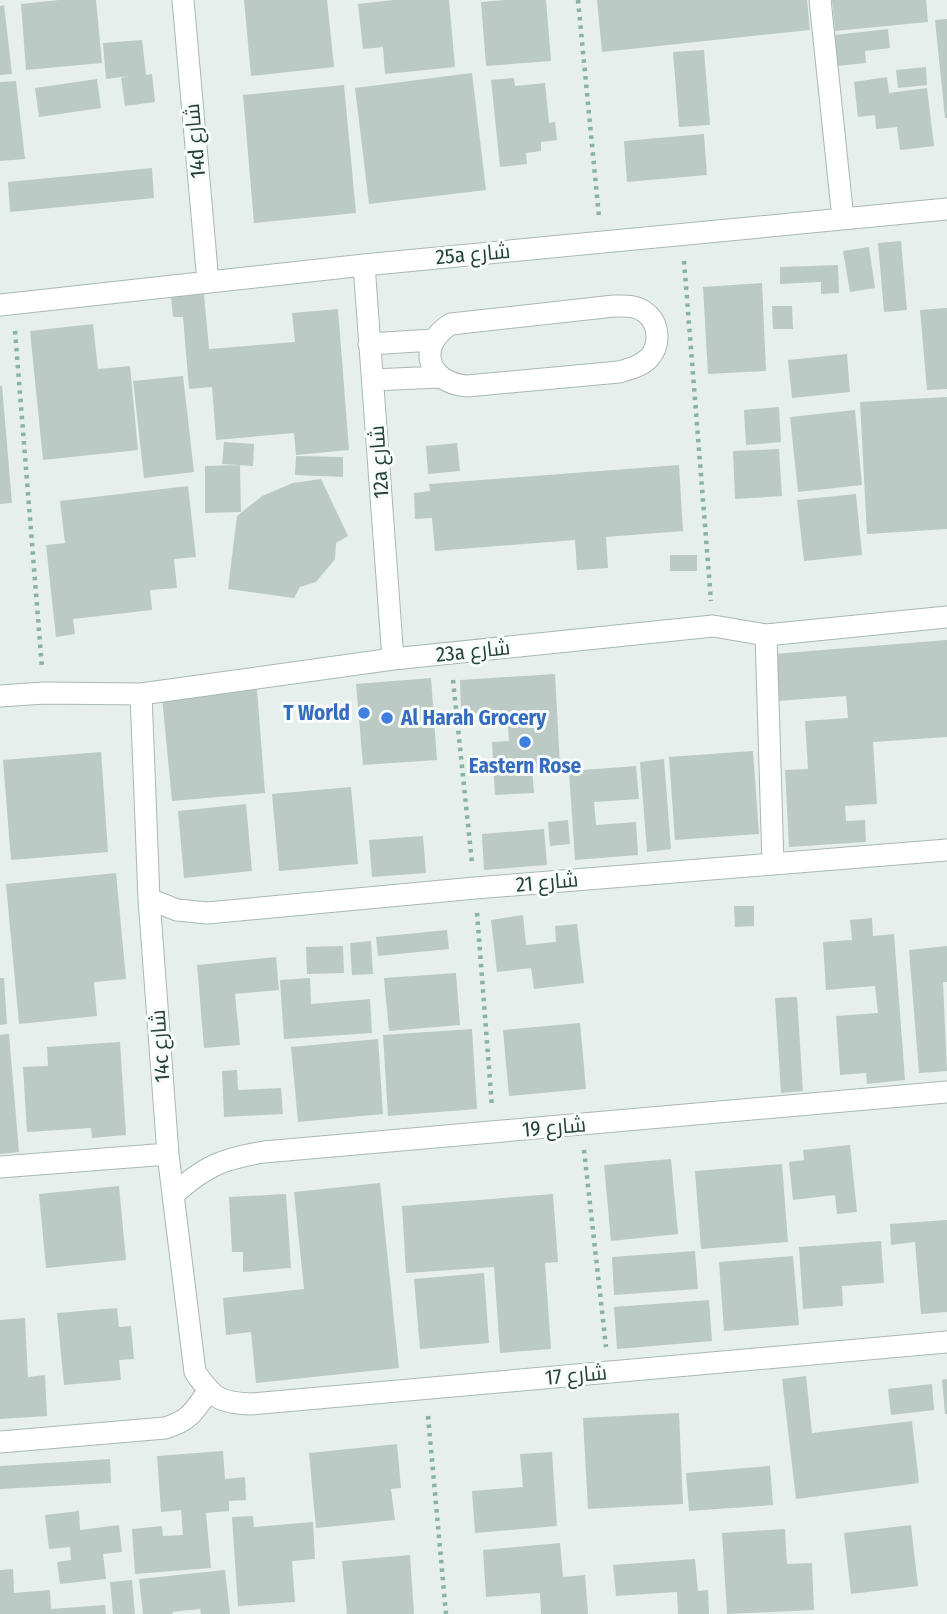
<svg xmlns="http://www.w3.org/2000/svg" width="947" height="1614" viewBox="0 0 947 1614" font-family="'Fira Sans Condensed',Cairo,sans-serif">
  <rect width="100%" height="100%" fill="#e6efeb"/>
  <path fill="#bbcac4" d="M59 0H96L102 63 26 70 21 4Z
    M244 0H327L334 67 251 76Z
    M394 0H449L455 67 385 74 383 47 363 49 358 4Z
    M505 0H546L551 61 486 66 481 2Z
    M597 0H807L810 30 602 52Z
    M832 0H926L928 22 835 31Z
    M4 5 12 74 0 75V6Z
    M947 19V118H945L935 20Z
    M888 29 890 48 865 51 866 63 837 66 834 35Z
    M142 40 146 75 152 74 155 102 125 106 121 78 130 76 106 79 103 43Z
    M704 50 710 125 679 127 673 52Z
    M926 67 927 85 898 88 896 70Z
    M472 73 486 190 369 204 355 88Z
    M887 77 889 93 927 88 934 146 900 150 897 127 876 129 875 115 858 117 854 82Z
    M514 78 515 86 545 83 549 123 555 122 557 140 541 142V151L526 153 527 164 500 167 491 80Z
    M97 79 101 108 39 117 35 88Z
    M16 81 25 159 0 161V82Z
    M344 85 356 213 254 223 243 95Z
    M704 134 707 175 627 182 624 141Z
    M152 168 154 198 10 212 8 182Z
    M901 241 907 310 884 312 878 243Z
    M869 247 875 288 850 292 843 251Z
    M838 265 839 293 821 294V282L780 284V267Z
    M762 283 766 371 708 374 703 287Z
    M203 284 209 349 295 342 292 313 338 309 349 450 296 455 294 433 216 440 212 387 189 389 183 317H173L170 287Z
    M772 306H792L793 329H773Z
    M947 308V389L927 390 920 310Z
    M93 324 98 369 130 366 138 450 43 460 30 331Z
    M847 354 850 392 792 398 788 360Z
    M183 376 194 472 144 478 133 381Z
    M0 386H2L12 503 0 504Z
    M947 397V529L867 534 860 402Z
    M779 407 781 442 746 445 744 410Z
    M855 410 862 485 798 492 790 417Z
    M224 442 254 444 253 466 222 464Z
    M457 443 460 471 428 474 426 446Z
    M779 449 782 496 735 499 733 451Z
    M296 456 343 457V477L295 475Z
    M240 465 241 512 205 513V466Z
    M679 465 683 531 606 537 608 568 577 570 575 540 435 551 432 518 415 519 414 493 430 491 429 484Z
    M321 479 348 536 336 543 335 559 316 582 300 587 294 598 228 589 237 516 262 496 293 483Z
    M188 486 196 557 174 559 177 588 150 590 152 610 73 619 75 634 56 637 46 545 65 543 60 501Z
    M856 494 862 555 804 561 797 500Z
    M670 555H697V571H670Z
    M947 640V737L873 742 877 804 845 806 846 821 865 820 866 842 789 847 785 770 808 769 805 721 848 718 846 696 777 701 773 654Z
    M555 674 560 766 532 768 534 793 495 795 492 742 509 741 507 712 461 714 460 680Z
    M431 678 437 760 363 765 356 684Z
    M257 689 265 793 172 801 162 697Z
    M753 751 759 834 675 840 669 757Z
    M101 752 108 852 11 860 3 760Z
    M664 759 671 849 647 852 640 762Z
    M636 766 639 799 594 802 596 825 636 822 638 855 575 860 569 771Z
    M351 787 358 864 279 871 272 794Z
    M246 804 252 871 184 878 178 811Z
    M568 820 570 844 550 846 548 822Z
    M544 829 547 865 484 870 482 834Z
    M423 836 426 873 372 877 369 840Z
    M116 873 126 979 94 982 97 1016 19 1024 6 884Z
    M734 906H754V926L735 927Z
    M523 915 526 945 556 942 555 926 577 924 584 983 534 989 531 968 497 972 491 920Z
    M872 918 873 936 894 934 905 1080 867 1084 866 1073 840 1075 836 1016 878 1013 875 986 826 990 823 942 852 940 850 920Z
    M447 930 449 949 378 956 376 937Z
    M371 941 373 974 352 975 350 943Z
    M343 946 344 973 307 974 306 947Z
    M947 946V982H943L947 1071 919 1073 909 950Z
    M276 957 279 990 235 994 240 1045 204 1048 197 965Z
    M456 973 460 1025 389 1031 384 978Z
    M0 978H4L7 1024 0 1025Z
    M310 978 311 1004 370 999 372 1033 284 1039 280 980Z
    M797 997 803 1091 781 1093 775 998Z
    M580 1023 586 1089 509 1096 503 1030Z
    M472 1029 477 1109 388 1116 383 1035Z
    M9 1034 19 1152 0 1154V1035Z
    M378 1039 383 1114 298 1122 291 1047Z
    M120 1042 126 1135 92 1138 91 1128 27 1132 23 1067 48 1066 47 1047Z
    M237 1070 238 1090 281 1088 283 1114 224 1117 222 1071Z
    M850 1145 857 1212 837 1214 835 1195 793 1200 789 1162 804 1160 803 1150Z
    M671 1159 678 1234 611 1241 604 1165Z
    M782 1164 788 1242 701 1249 695 1171Z
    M380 1183 399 1368 256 1383 251 1332 226 1335 223 1298 304 1289 294 1192Z
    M119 1186 126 1260 46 1268 39 1194Z
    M286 1194 291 1268 243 1272V1252H232L229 1197Z
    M553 1194 558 1262 545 1263 551 1349 500 1353 494 1267 406 1273 402 1206Z
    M947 1220V1312L921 1314 915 1242 891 1245 890 1224Z
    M881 1241 884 1283 842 1286 843 1306 803 1309 799 1247Z
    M695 1251 698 1289 614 1295 612 1257Z
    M793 1256 799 1325 724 1331 719 1262Z
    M484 1273 489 1343 420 1349 414 1279Z
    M709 1300 712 1341 617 1349 614 1307Z
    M117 1308 119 1327 131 1326 134 1359 119 1360 121 1380 64 1385 57 1313Z
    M25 1318 28 1377 45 1375 47 1416 0 1419V1320Z
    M806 1376 812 1433 912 1421 919 1483 796 1499 782 1379Z
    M947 1379V1414H945L942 1380Z
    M932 1384 934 1410 891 1415 888 1389Z
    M679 1413 683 1504 588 1509 583 1418Z
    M397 1444 401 1488 391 1489 395 1520 316 1528 309 1453Z
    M223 1451 225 1479 245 1477 246 1500 229 1501V1511L206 1513 211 1568 135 1574 132 1529 162 1526 163 1536 183 1535 181 1510 161 1512 157 1456Z
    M552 1452 557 1526 475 1533 472 1491 523 1487 520 1454Z
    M110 1459 111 1483 0 1489V1466Z
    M770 1466 773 1505 689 1511 686 1473Z
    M79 1511 80 1530 119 1525 122 1552 103 1554 106 1579 60 1584 57 1562 71 1560 70 1547 49 1549 45 1515Z
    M253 1516 254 1527 313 1522 315 1559 292 1561 295 1602 238 1606 232 1517Z
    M911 1525 918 1586 851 1594 844 1533Z
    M785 1529 787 1564 812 1563 814 1610 727 1614 722 1533Z
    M560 1543 563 1577 585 1575 588 1614H541L540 1593 486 1597 483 1550Z
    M410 1555 414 1614H347L342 1561Z
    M695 1559 698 1591 708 1590 709 1614H678L677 1592 616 1596 613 1565Z
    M13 1569 14 1593 50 1590 51 1609 105 1605 106 1614H0V1570Z
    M225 1570 230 1614H201L200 1609 172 1612 173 1614H143L139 1579Z
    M132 1580 135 1614H113L110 1582Z"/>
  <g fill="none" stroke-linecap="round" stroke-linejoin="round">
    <g stroke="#a8b8b2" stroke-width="23">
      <path id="minor" d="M183 0 208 282
        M820 0 843 219
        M364 265 393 659
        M0 305 364 265 947 209
        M614 306C625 306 637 305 646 313 659 323 661 345 649 358 641 366 630 369 619 372L467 386C427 383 416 345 451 324Z
        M369 344 433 340
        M373 380 439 377
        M766 635 773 864
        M141 694 149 899 168 1154 195 1372C213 1398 220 1403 251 1404L947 1342
        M0 696 44 693 141 694 393 659 713 626 766 635 947 617
        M149 899 177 910 207 913 475 888 947 850
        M0 1167 168 1154
        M173 1195C205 1166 222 1159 264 1152L947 1092
        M0 1442 165 1428C189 1421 194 1412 208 1391"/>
    </g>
    <path stroke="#86b3a5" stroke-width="4.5" stroke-dasharray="3.5 5" stroke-linecap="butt" d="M578 0 599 217
      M684 261 711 601
      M15 331 42 668
      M453 680 472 863
      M477 913 492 1107
      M584 1150 606 1347
      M428 1416 446 1614"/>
    <use href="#minor" stroke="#fff" stroke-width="21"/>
  </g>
  <g fill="#3f7fe0" stroke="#f7fbf9" stroke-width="2.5">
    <circle cx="364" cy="713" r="7"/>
    <circle cx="387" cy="718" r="7"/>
    <circle cx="525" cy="742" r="7"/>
  </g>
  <g text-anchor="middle" stroke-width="6" stroke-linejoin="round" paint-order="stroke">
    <g font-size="21" fill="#24423a" stroke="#f7fbf9">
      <text transform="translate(195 141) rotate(-95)" y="7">14d شارع</text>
      <text transform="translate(473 254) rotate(-5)" y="7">25a شارع</text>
      <text transform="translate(379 462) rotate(-94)" y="7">12a شارع</text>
      <text transform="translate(473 651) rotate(-6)" y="7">23a شارع</text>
      <text transform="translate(547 882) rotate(-5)" y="7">شارع 21</text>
      <text transform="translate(160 1046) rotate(-94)" y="7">14c شارع</text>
      <text transform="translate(554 1127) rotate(-5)" y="7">شارع 19</text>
      <text transform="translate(576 1375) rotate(-5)" y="7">شارع 17</text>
    </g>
    <g font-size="21" font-weight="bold" fill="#366cbe" stroke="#f7fbf9" text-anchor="end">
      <text x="350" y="720">T World</text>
      <text x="401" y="725" text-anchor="start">Al Harah Grocery</text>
      <text x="525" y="773" text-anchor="middle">Eastern Rose</text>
    </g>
  </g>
</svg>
